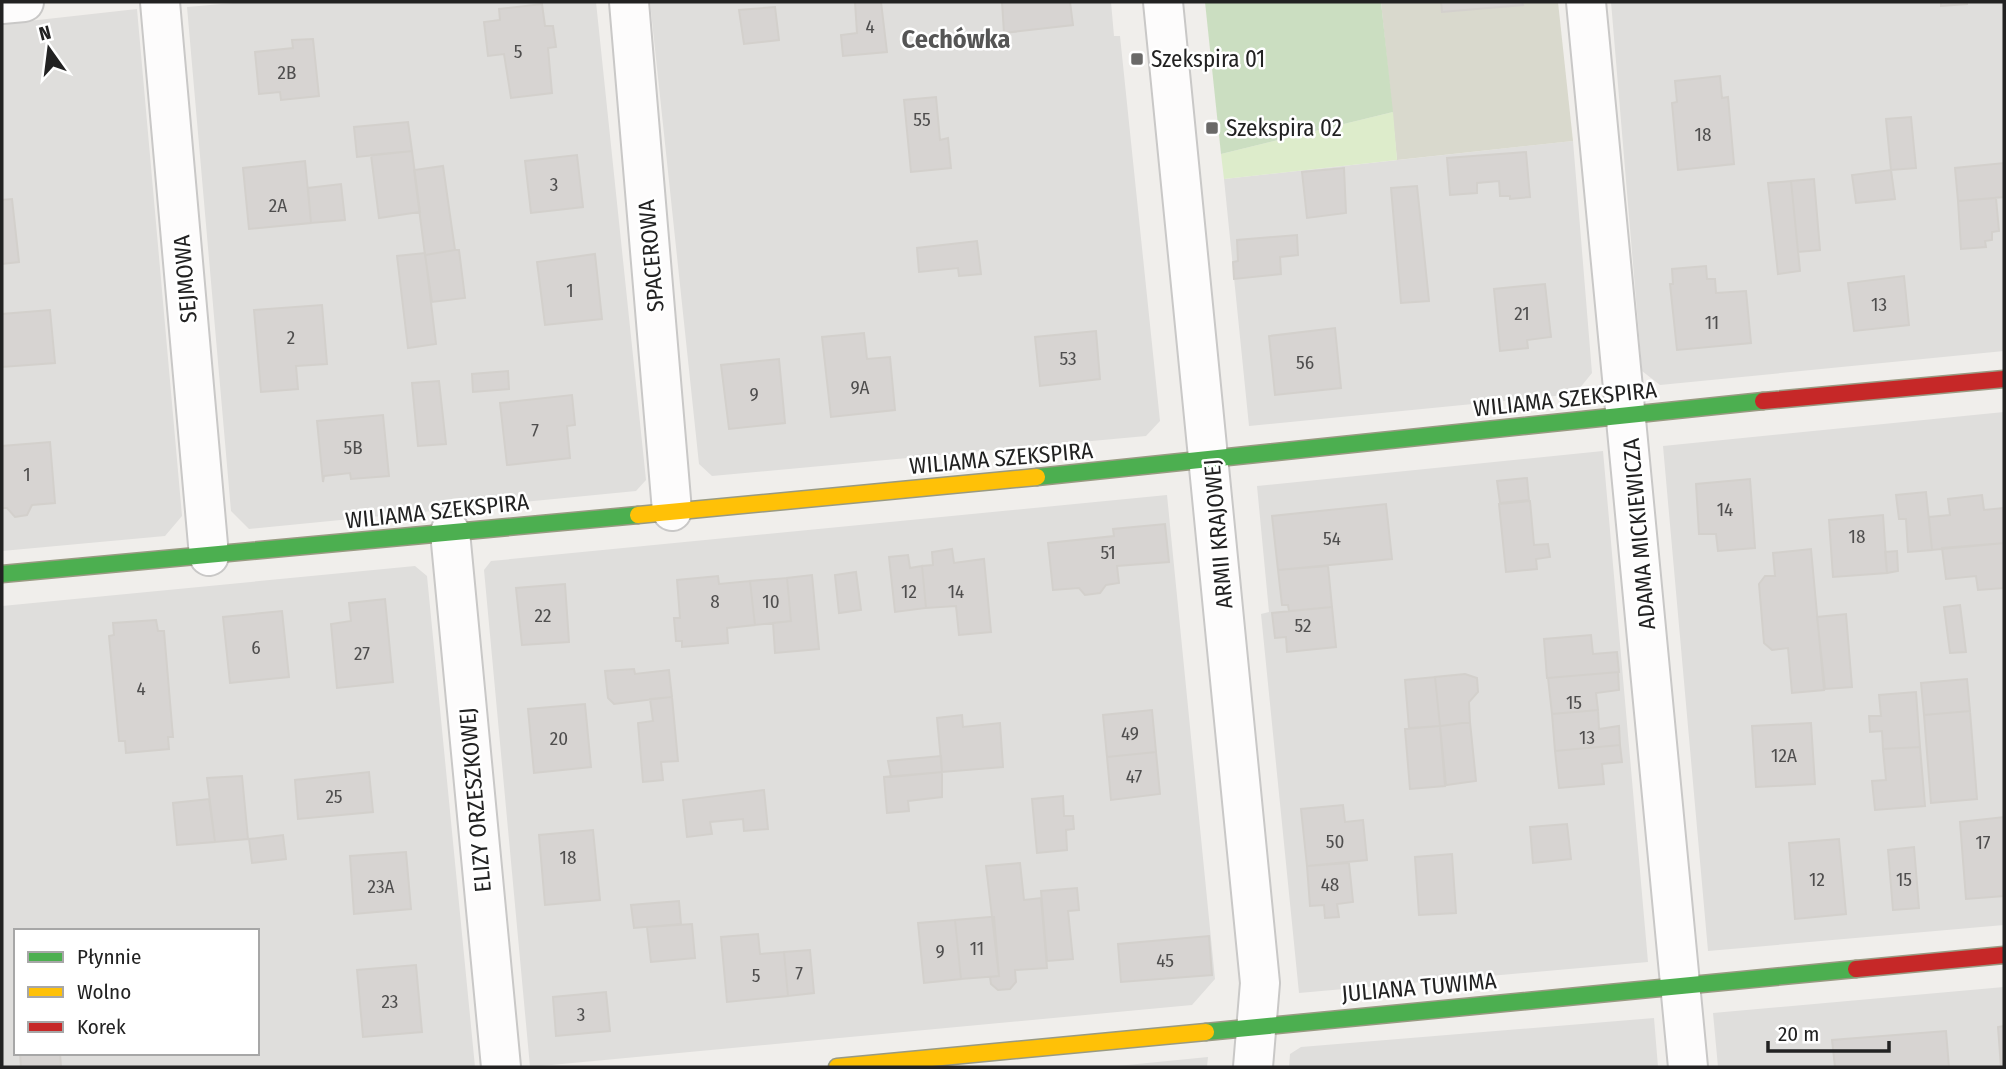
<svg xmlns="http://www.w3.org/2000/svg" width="2006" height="1069" viewBox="0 0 2006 1069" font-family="'Fira Sans Condensed',sans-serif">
  <rect width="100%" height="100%" fill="#f0eeeb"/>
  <path fill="#dfdedc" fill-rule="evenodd" d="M245 2H596L646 480 636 491 249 529 231 511 187 7Z
    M650 2H1111L1114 36H1120L1160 421 1146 436 712 476 699 464Z
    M1611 2H2004V351L1660 385 1642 371Z
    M137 9 182 516 165 536 2 551V24Z
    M1573 141 1592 373 1575 394 1249 426 1224 179Z
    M2004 412V925L1708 951 1663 446Z
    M1603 451 1648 962 1299 993 1261 614 1269 612 1257 486Z
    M1167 495 1215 979 1192 1005 530 1067 484 570 491 561Z
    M415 566 427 576 475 1067H2V606ZM16 931H257V1053H16Z
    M2004 987V1067H1718L1713 1013Z
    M1654 1018 1658 1067H1289L1290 1054 1301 1047Z
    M1208 1057 1207 1067H1107Z"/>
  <path fill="#d9d9cd" d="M1381 2H1558L1573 141 1397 160Z"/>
  <path fill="#ddeccb" d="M1393 112 1397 160 1224 179 1221 154Z"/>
  <path fill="#cbdec1" d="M1205 2H1381L1393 112 1221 154Z"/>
  <path fill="#d7d4d2" stroke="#d3d0cc" stroke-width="2" d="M855 2H881L887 52 843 56 841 35 857 33Z
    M1002 2H1070L1073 25 1004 33Z
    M1441 2H1522L1523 5 1442 12Z
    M1941 2H1967V4L1941 6Z
    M542 4 545 26H553L556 47 548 48 552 93 511 98 504 54 488 56 484 22 500 20 499 9Z
    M775 7 779 40 744 44 739 10Z
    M313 39 319 96 281 100 280 92 259 94 255 52 293 48 292 40Z
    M1720 76 1722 98 1728 97 1734 164 1678 170 1672 103 1677 102 1675 81Z
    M936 97 940 140 948 138 951 168 911 172 904 100Z
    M1911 117 1916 168 1891 170 1886 119Z
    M408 122 412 151 357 157 354 127Z
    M412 151 420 212 379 218 371 155Z
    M1526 152 1530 197 1510 199V196H1500L1499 181 1477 183V193L1450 195 1447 158Z
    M577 155 583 207 531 213 525 161Z
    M305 161 311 223 249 229 243 168Z
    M2004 163V197L1958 201 1955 168Z
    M443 166 455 250 425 255 414 170Z
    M1344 168 1346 213 1307 218 1302 172Z
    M1891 170 1895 199 1856 203 1852 175Z
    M1814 179 1820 250 1798 252 1791 181Z
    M1791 181 1800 271 1778 274 1768 183Z
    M341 184 345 220 311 223 308 188Z
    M1417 186 1429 301 1401 303 1391 188Z
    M1996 198 1999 231 1992 232V240L1985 241 1986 247 1961 249 1958 201Z
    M12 199 19 262 2 264V200Z
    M1297 235 1298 255 1280 257 1281 274 1234 279 1233 262 1238 261 1237 240Z
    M977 241 981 274 959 276 958 268 919 272 917 248Z
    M455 250H459L465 298 432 302 425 255Z
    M425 253 436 344 408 348 397 256Z
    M595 254 602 319 545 325 537 262Z
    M1706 266 1707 279H1715L1716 293 1746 291 1751 343 1677 350 1670 284H1673L1672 269Z
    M1904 276 1909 325 1854 331 1848 283Z
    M1545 284 1551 337 1527 340 1528 348 1500 351 1494 289Z
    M322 305 327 364 296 366 298 389 261 392 254 310Z
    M50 310 55 363 2 367V314Z
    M1335 328 1341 388 1275 395 1269 336Z
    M1096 331 1100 379 1040 386 1035 337Z
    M864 333 867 359 890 357 895 410 831 417 822 337Z
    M779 359 785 423 729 429 721 365Z
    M508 371 509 389 473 392 472 374Z
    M439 381 446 444 418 446 412 383Z
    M572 395 575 425 567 426 570 458 507 465 500 403Z
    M383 415 389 476 351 479 350 473 324 476 323 482 317 421Z
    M50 442 55 503 32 505 27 515 15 517 7 508H2V446Z
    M1527 478 1529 500 1500 503 1497 481Z
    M1750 479 1755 548 1718 551 1716 534H1699L1696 484Z
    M1926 492 1932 550 1908 552 1906 519H1899L1896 495Z
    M1982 495 1984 510 2003 508 2004 543 1932 550 1929 517 1950 515 1948 499Z
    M1530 501 1534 545 1548 544 1550 557 1536 559 1537 569 1506 572 1499 504Z
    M1386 504 1392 559 1278 570 1272 516Z
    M1883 515 1887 573 1833 577 1829 520Z
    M1165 524 1169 562 1117 566 1119 583 1106 585 1100 593 1085 595 1079 588 1053 590 1048 543 1114 536 1113 529Z
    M2004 543V588L1978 590 1976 576 1946 579 1942 548Z
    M952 549 954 563 984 559 991 632 959 635 956 606 926 608 922 566 933 565 932 552Z
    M1811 549 1824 690 1792 693 1788 648 1772 650 1764 643 1759 584 1765 576H1775L1773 553Z
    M1897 551 1898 571 1887 573 1885 552Z
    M908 555 910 568 922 566 926 608 895 612 889 557Z
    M1328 566 1332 607 1289 611 1288 605H1282L1278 570Z
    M856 572 861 610 839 613 835 575Z
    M812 575 819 649 775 653 773 623 791 621 787 578Z
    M718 576 719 584 750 581 755 625 727 628 728 643 682 647V641H676L674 618H680L677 580Z
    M787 578 791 621 755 625 750 581Z
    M565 584 569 642 522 645 516 588Z
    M385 599 393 682 337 688 331 624 351 621 349 603Z
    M1960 605 1966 652 1950 653 1944 607Z
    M1332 607 1336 647 1287 652 1286 637 1275 638 1272 613Z
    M282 611 289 677 230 683 223 617Z
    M1846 614 1852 687 1825 689 1817 617Z
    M156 620 158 631H164L173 737H168L169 749 126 753 125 741H119L109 636 114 635 113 623Z
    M1591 635 1593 654 1617 652 1619 672 1547 678 1544 639Z
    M634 669 635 674 669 670 672 697 614 704 608 698 605 671Z
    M1618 672 1619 690 1596 693 1598 710 1552 714 1548 678Z
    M1465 674 1477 678 1478 692 1469 702 1470 722 1440 726 1435 677Z
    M1435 677 1440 726 1409 728 1405 680Z
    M1967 679 1970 711 1924 715 1921 683Z
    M1916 692 1920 747 1883 749 1882 731 1870 732 1869 716H1881L1879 695Z
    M672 697 678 761 661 762 663 780 643 782 638 723 653 721 650 699Z
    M585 704 591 767 534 773 528 709Z
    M1152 710 1156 752 1107 757 1103 715Z
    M1598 710 1599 729 1619 726 1620 745 1555 751 1552 714Z
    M1970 711 1977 799 1931 803 1924 715Z
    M962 715 963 727 1000 723 1003 767 942 772 937 718Z
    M1470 722 1476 781 1446 785 1440 726Z
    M1811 723 1815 784 1756 787 1752 726Z
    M1440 726 1445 786 1410 789 1405 729Z
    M1620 745 1622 762 1602 764 1604 784 1559 788 1555 751Z
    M1920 747 1925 806 1875 810 1872 781 1886 780 1883 749Z
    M1156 752 1160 794 1111 800 1107 757Z
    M941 756 942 772 891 777 888 761Z
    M369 772 373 812 298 819 295 780Z
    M942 772V797L908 801 909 811 887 813 884 777Z
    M242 776 248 839 215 842 207 778Z
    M764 790 768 829 744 831 743 819 710 822 712 834 687 837 683 800Z
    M1063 796 1064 816H1073L1074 829 1066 830 1067 850 1037 853 1032 799Z
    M209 799 215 842 177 845 173 803Z
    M1343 805 1345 822 1363 820 1367 860 1307 866 1301 809Z
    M2004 817V896L1966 899 1960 822Z
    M1567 824 1571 859 1533 863 1530 827Z
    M593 830 600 900 545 905 539 835Z
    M283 835 286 859 252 863 249 839Z
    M1839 839 1846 914 1795 919 1789 843Z
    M1914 847 1919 908 1893 910 1888 850Z
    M406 852 411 909 354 914 350 856Z
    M1452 854 1456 913 1419 915 1415 857Z
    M1020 863 1024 900 1041 898 1047 968 1015 970 1016 982 1010 989 998 990 991 984 990 977 999 976 986 866Z
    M1349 863 1353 902 1337 904 1339 917 1325 918 1324 905 1310 906 1307 866Z
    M1077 888 1079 910 1068 911 1073 959 1047 961 1041 891Z
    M679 901 681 924 634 928 631 905Z
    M990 917H994L999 976 961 979 955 920Z
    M955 920 961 979 924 983 918 923Z
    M692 924 695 958 651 962 647 927Z
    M758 934 760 954 784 952 788 996 727 1002 721 937Z
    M1209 936 1212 975 1121 982 1118 944Z
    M810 950 814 993 788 996 784 952Z
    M416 965 422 1032 363 1037 357 970Z
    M606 992 610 1031 556 1036 553 997Z
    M2004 1026V1067H2001L1998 1027Z
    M1946 1031 1949 1067H1835L1832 1040Z
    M20 1053H60L61 1067H21Z"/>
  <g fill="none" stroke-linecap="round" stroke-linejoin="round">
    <g stroke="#c9c8c7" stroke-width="42">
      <path id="street" d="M160 2 209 556
        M629 2 672 511
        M1163 2 1260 983 1253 1067
        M1586 2 1688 1067
        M2 4 24 2
        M450 532 501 1067"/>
    </g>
    <g stroke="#999a82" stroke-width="19">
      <path id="fast" d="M1037 477 1763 401
        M2 574 638 515
        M1206 1032 1856 969"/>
    </g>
    <g stroke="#999a82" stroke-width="19">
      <path id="slow" d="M638 515 1037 477
        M837 1067 1206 1032"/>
    </g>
    <g stroke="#999a82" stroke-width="19">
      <path id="jam" d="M1763 401 2004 379
        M1856 969 2004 955"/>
    </g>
    <use href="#street" stroke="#fdfcfc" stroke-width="38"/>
    <use href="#fast" stroke="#4caf50" stroke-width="16"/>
    <use href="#slow" stroke="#ffc107" stroke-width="16"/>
    <use href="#jam" stroke="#c62828" stroke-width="16"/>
  </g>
  <g fill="#6a6968" stroke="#fff" stroke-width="2.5">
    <rect x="1130" y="52" width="14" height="14" rx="3.5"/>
    <rect x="1205" y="121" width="14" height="14" rx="3.5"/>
  </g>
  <g text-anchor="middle" stroke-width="5" stroke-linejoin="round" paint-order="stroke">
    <g font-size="19" fill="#4f4e4e">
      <text x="870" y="33">4</text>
      <text x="518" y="58">5</text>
      <text x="287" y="79">2B</text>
      <text x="922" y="126">55</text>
      <text x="1703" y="141">18</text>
      <text x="554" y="191">3</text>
      <text x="278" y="212">2A</text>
      <text x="570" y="297">1</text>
      <text x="1879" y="311">13</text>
      <text x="1522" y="320">21</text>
      <text x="1712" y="329">11</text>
      <text x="291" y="344">2</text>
      <text x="1068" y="365">53</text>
      <text x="1305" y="369">56</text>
      <text x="860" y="394">9A</text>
      <text x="754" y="401">9</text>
      <text x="535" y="437">7</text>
      <text x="353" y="454">5B</text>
      <text x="27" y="481">1</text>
      <text x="1725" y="516">14</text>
      <text x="1857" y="543">18</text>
      <text x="1332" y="545">54</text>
      <text x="1108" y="559">51</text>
      <text x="909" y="598">12</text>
      <text x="956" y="598">14</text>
      <text x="715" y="608">8</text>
      <text x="771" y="608">10</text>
      <text x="543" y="622">22</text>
      <text x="1303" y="632">52</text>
      <text x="256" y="654">6</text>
      <text x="362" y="660">27</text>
      <text x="141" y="695">4</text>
      <text x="1574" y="709">15</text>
      <text x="1130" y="740">49</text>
      <text x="1587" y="744">13</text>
      <text x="559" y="745">20</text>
      <text x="1784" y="762">12A</text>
      <text x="1134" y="783">47</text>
      <text x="334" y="803">25</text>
      <text x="1335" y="848">50</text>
      <text x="1983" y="849">17</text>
      <text x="568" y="864">18</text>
      <text x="1817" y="886">12</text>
      <text x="1904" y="886">15</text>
      <text x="1330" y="891">48</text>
      <text x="381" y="893">23A</text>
      <text x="977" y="955">11</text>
      <text x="940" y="958">9</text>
      <text x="1165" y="967">45</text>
      <text x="799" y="980">7</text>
      <text x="756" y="982">5</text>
      <text x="390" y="1008">23</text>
      <text x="581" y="1021">3</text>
    </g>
    <g font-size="23" fill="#222" stroke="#fff" text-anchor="start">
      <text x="1151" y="67">Szekspira 01</text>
      <text x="1226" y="136">Szekspira 02</text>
    </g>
    <g font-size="23" fill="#222" stroke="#fff">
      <text transform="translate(651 256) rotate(-95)" y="8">SPACEROWA</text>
      <text transform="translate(185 279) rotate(-95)" y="8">SEJMOWA</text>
      <text transform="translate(1565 399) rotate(-6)" y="8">WILIAMA SZEKSPIRA</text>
      <text transform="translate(1001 458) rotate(-5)" y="8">WILIAMA SZEKSPIRA</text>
      <text transform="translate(437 511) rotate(-6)" y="8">WILIAMA SZEKSPIRA</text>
      <text transform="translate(1218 534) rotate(-95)" y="8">ARMII KRAJOWEJ</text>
      <text transform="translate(1639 534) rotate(-95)" y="8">ADAMA MICKIEWICZA</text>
      <text transform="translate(475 800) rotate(-95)" y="8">ELIZY ORZESZKOWEJ</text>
      <text transform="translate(1419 987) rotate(-5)" y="8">JULIANA TUWIMA</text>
    </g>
    <g font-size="26" font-weight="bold" fill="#555" stroke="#fff">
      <text x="956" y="48">Cechówka</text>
    </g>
  </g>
  <rect width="2006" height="1069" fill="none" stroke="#222222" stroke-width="7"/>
  <rect x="14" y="929" width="245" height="126" fill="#ffffff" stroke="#a7a7a7" stroke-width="2"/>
  <rect x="28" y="952" width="35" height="10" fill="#4caf50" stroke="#a7a7a7" stroke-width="2"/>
  <text x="77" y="964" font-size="21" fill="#222222">Płynnie</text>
  <rect x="28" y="987" width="35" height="10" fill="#ffc107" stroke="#a7a7a7" stroke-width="2"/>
  <text x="77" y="999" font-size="21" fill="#222222">Wolno</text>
  <rect x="28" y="1022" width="35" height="10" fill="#c62828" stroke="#a7a7a7" stroke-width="2"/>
  <text x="77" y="1034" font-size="21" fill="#222222">Korek</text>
  <g transform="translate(49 49) rotate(346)" stroke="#ffffff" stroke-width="5" paint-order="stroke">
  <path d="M0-5L12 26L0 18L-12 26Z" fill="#222222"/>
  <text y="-10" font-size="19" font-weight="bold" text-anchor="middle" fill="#222222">N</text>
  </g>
  <path d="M1768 1041v10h121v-10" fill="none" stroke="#222222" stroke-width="3.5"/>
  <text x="1778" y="1041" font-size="21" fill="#222222" stroke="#ffffff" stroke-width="5" paint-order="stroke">20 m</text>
</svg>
